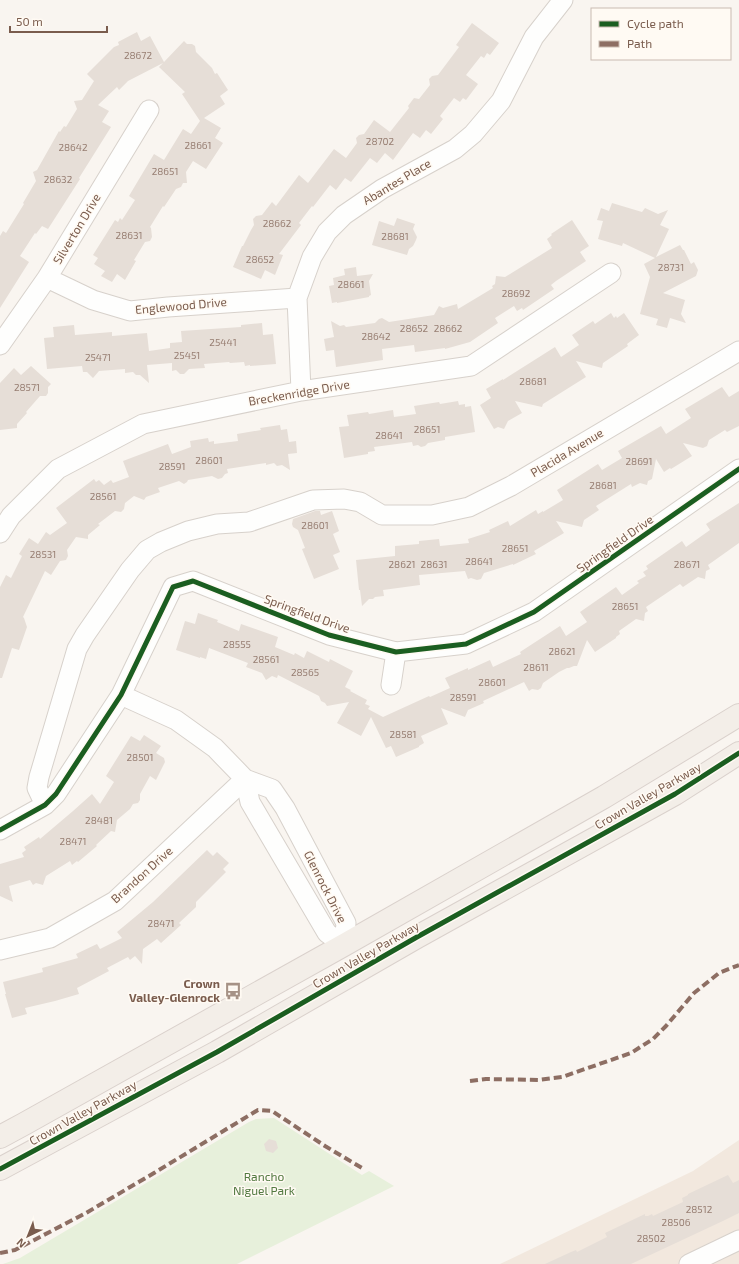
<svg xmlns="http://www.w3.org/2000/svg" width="739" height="1264" viewBox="0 0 739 1264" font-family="'Exo 2',sans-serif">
  <rect width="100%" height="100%" fill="#f9f5f0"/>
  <path fill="#f2e8de" d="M739 1140V1264H500L693 1171Z"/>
  <path fill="#e7f0db" d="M274 1118 362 1175 369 1171 394 1186 237 1264H3L20 1258 249 1122 256 1119Z"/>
  <path fill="#e6ded7" d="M472 23 499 43 490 55 487 53 484 58 481 56 466 75 478 84 466 100 463 98 460 102 454 98 440 116 443 119 431 134 426 130 420 138 413 133 393 160 385 153 377 163 370 158 351 182 345 178 336 190 330 185 313 207 312 206 299 223 301 225 279 254 283 255 275 275 265 270 261 279 233 267 242 246H243L251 230 254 225 253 219 256 216 262 215 272 202 276 206 299 175 308 183 334 149 346 158 357 143 356 138 359 135 364 134 374 120 390 132 409 108 408 106 414 98 419 99 430 85 429 79 432 76 438 75 459 47 456 45Z
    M137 32 141 41 150 36 164 62 184 41 187 44H192L195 46 196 52 212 68 215 74 217 73 228 90 220 96 225 104 204 118 221 128 215 138 223 143 206 169 193 161 186 172 187 183H183L181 187 176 189 164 207 163 206 150 227 151 228 152 237 150 241 145 242 134 260 136 261 125 280 117 274 112 282 101 276 105 271 94 264 98 258 93 255 115 220 118 222 120 218 122 220 135 200 129 196 154 154 164 160 183 129 191 134 200 121 182 94 185 92 159 67 163 63 128 81 119 90 117 87 98 105 109 111 102 122 111 127 79 178 80 179 48 229 42 226 36 234 35 233 20 256 29 262 0 308V236L3 231 6 233 24 204 23 203 36 181 33 172 37 170 59 131 60 132 64 126 66 127 77 109 74 101 82 100 94 81 87 74 114 47 119 45 118 42Z
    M612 203 642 212 645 208 658 214 668 210 660 225 669 229 656 257 680 245 683 250H684L691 264 694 262 698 270 696 276 663 293 685 300 681 314 686 323 670 318 667 328 656 325 658 319 640 314 650 277 644 264 655 258 623 243 622 246 598 239 603 221 597 220 601 208 609 211Z
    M397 218 415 224 413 229 417 237 416 240 413 246 409 249 407 255 372 245 379 221 394 226Z
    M572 220 589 246 580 252 586 261 556 281 551 285 554 289 523 310 522 308 517 311 514 306 495 318 498 323 470 342 445 349V348L415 352 414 345 382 349 383 360 336 367 334 350 326 351 324 339 334 337 331 321 340 326 344 325 346 327 375 323 379 319 382 318 389 322 434 315 439 306 443 308 457 304 458 309 493 288 492 286 495 284 496 276 505 277 552 248 547 239 552 235 551 234Z
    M356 267 357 276 373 274 369 281 371 295 369 296V297L337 303V302L332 303 329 286 334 285 333 278 345 275 344 269Z
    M611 313 614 318 616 316 617 318 624 313 639 335 627 344 628 346 603 363 602 368 576 361 586 377 543 404 542 407 515 401 522 413 508 421 504 429 498 427 494 429 480 405 491 398 486 389 503 379V380L555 347 561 357 579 345 572 335 593 321 595 324Z
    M262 323 263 335 273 334 276 364 250 366V365L245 366 244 362 230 363 229 362 204 364 205 368 189 369 184 374H180L176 370 172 371V363L147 365 149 383 140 375H136L133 372 125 373V369L99 371 93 378 87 372H83L82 366 47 369 44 338 54 337 53 327 74 325 75 335 112 332V336L147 333 149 351 170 348V343L182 342 181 331 241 327V325Z
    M31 366 51 384 48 387V393L46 396H40L26 412 27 413 17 424V428L0 430V383L14 368 21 375Z
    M722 387 729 397 739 391V426L727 432 725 430 709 440 707 446 703 448 683 443 692 456 671 469 670 468 664 472 656 459 652 479 648 481 647 485 640 483 632 487 631 484 596 506 599 510 584 520 582 527 556 521 564 533 534 551 536 554 513 565V564L484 573 481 579 477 580 471 578 468 579 465 571 419 575 420 585 383 590 384 596 375 597 373 599H369L362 606 360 590H359L356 560 395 556V546L419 544V541L439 539 440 546 469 543 468 539 490 532 489 530 508 521 510 526 536 510 538 514 543 511V512L563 500 557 490 598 464 602 470 622 458 618 451 661 426 666 434 691 418 685 409Z
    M458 401 459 405 465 404V407L471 406 475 432 445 437V440L428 443 425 446 421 447 418 445 413 446 412 442 374 447 375 451 368 452V454L344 458 339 427 349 426 347 415 368 412 369 414 393 410 394 417 416 414 414 406 439 402 440 404Z
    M280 425 281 430 287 429 289 442 296 441 297 453 288 454 290 470 282 465 277 466 274 463 266 465V463L227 469 228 473 225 474 222 478 218 479 212 476 188 480 187 482 184 484 179 481 158 488 160 492 146 497 144 500 134 496 125 503 124 509 121 512 115 511 98 524 100 525 88 535V539L76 537 67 550 68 556 66 560 60 561 51 575 45 571 23 617 24 618 27 627 19 650 12 648 2 678H0V587L6 575 11 578 22 556 19 554 29 538 38 544 46 532 50 535 67 523 56 508 94 479 96 482 99 480 104 485 111 480 113 483 129 477 123 461 168 444 172 454 191 447 190 441 208 438 209 442 214 441V444L238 441 237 434 261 430 260 428Z
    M739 503V543L708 565 710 569 706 571 705 579 698 577 683 587 680 584 646 607 648 611 645 613 644 621 636 619 619 631 620 634 616 637V638L595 652 587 640 577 666H574L569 668H567L559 672 543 683 541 688 538 690 532 689 529 691 524 682 483 701 484 703 468 710 465 717 441 708 448 724 421 736 424 743 419 746V747L396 757 391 746 386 748 371 717 361 736 337 723 349 702 327 706 325 703 321 701 319 696 278 675 277 678 272 676 266 680 262 673 246 667 248 663 209 648 206 659 200 657V658L176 650 185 621 195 624 198 613 218 620 217 622 239 631 241 624 278 637 275 647 294 655 295 653 304 658 307 651 329 662 330 659 353 671 345 687 351 690 350 691 367 700 365 704 370 706 368 709 383 717 429 696 430 697 450 688 445 678 468 668V670L490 660 493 667 521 654 520 652 560 626 566 636 587 622 580 612 616 587 622 595 639 583 637 581 646 576 643 572 648 569 646 566 682 541 686 547 710 530 706 524Z
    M315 511H320L321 515 332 511 339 531 333 534 340 552 333 555 339 569 314 579 302 549 305 548 298 530 293 527 292 524 293 519Z
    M144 735 161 746 156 753 164 758 165 762 156 780 150 776 140 794V800L138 803 133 804 130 809 117 820 115 832 111 831 96 845 97 846 78 862 77 861 72 865 70 861 46 876 43 885 36 883 33 885 30 880 9 886 13 902 0 896V864L24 857 22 853 26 850 24 847 39 837 40 839 73 811 92 794 100 804 114 782 106 776 131 736 140 741Z
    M207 850 213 856 217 852 229 863 223 869 226 872 196 902V907L179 923 181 925 161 943 157 939 143 949 142 964 135 956 130 960 128 957 107 968 109 971 77 988 79 994 55 1001 25 1008 27 1014 12 1018 5 994H6L3 982 43 972 42 968 78 958 76 954 97 944 100 949 122 938 117 932 153 902Z
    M269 1139 276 1141 278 1148 273 1153 266 1151 264 1144Z
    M728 1175 733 1183 739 1180V1213L725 1220 631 1264H545L571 1252 576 1250 577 1252 607 1237 605 1233 645 1214V1216H648L652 1214 653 1216 683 1202 682 1198 688 1195V1194Z"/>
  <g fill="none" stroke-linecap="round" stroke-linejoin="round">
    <g stroke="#d7d1cb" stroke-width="21">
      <path id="minor" d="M47 278 93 300 130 311 168 307 297 298
        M0 345 47 278 149 110
        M301 391 297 298 312 257 327 232 344 215 382 189 455 149 473 134 501 101 534 37 563 0
        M0 533 11 516 58 469 143 424 301 391 471 366 611 273
        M391 685 396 652
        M121 695 176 720 215 748 245 779 272 789 285 808 346 923 344 945
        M245 779 250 802 327 933 344 945
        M45 805 37 788 39 777 77 649 85 635 130 570 147 550 161 542 188 531 217 524 249 522 313 500 344 499 360 502 382 515H432L469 507 511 486 739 351
        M0 830 45 805 56 794 121 695 173 587 193 581 329 635 396 652 466 644 534 612 739 469
        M0 950 50 938 115 901 245 779
        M689 1264 739 1240"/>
    </g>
    <g stroke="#dad1cc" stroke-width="24">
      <path id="major" d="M0 1137 24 1124 344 945 604 797 739 715
        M0 1169 217 1052 417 937 675 794 739 753"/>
    </g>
    <use href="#minor" stroke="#fefefd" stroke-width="19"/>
    <use href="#major" stroke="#f3eee8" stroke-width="22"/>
    <path stroke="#8d6e63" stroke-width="4" stroke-dasharray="8 4" stroke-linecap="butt" d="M470 1081 486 1079 538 1080 562 1077 631 1053 653 1039 666 1026 694 993 719 973 739 965
      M0 1253 15 1250 86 1213 154 1173 258 1110 272 1111 325 1146 362 1168"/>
    <g stroke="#fffaf3" stroke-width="8">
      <path id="cycleway" d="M0 830 45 805 56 794 121 695 173 587 193 581 329 635 396 652 466 644 534 612 739 469
        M0 1169 217 1052 417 937 675 794 739 753"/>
    </g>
    <use href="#cycleway" stroke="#1b5e20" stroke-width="5"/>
  </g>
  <defs>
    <g id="bus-bare" transform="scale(1.38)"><path d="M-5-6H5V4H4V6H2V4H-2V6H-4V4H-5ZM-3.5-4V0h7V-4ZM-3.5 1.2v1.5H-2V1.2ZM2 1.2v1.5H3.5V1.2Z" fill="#a69286" stroke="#fffaf3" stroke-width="2.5" paint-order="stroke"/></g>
  </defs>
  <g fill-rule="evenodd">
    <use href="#bus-bare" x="233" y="991"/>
  </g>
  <g text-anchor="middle" stroke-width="3" stroke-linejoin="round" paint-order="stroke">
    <g font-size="10" fill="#977e72">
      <text x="138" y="59">28672</text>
      <text x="380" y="145">28702</text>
      <text x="198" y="149">28661</text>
      <text x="73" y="151">28642</text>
      <text x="165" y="175">28651</text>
      <text x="58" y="183">28632</text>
      <text x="277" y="227">28662</text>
      <text x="129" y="239">28631</text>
      <text x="395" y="240">28681</text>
      <text x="260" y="263">28652</text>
      <text x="671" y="271">28731</text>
      <text x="351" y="288">28661</text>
      <text x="516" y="297">28692</text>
      <text x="414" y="332">28652</text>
      <text x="448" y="332">28662</text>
      <text x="376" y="340">28642</text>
      <text x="223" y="346">25441</text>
      <text x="187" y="359">25451</text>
      <text x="98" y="361">25471</text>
      <text x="533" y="385">28681</text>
      <text x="27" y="391">28571</text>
      <text x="427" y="433">28651</text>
      <text x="389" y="439">28641</text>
      <text x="209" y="464">28601</text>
      <text x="639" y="465">28691</text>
      <text x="172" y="470">28591</text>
      <text x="603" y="489">28681</text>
      <text x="103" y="500">28561</text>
      <text x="315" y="529">28601</text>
      <text x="515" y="552">28651</text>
      <text x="43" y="558">28531</text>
      <text x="479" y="565">28641</text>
      <text x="402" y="568">28621</text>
      <text x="434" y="568">28631</text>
      <text x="687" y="568">28671</text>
      <text x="625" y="610">28651</text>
      <text x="237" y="648">28555</text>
      <text x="562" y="655">28621</text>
      <text x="266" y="663">28561</text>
      <text x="536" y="671">28611</text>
      <text x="305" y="676">28565</text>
      <text x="492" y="686">28601</text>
      <text x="463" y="701">28591</text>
      <text x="403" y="738">28581</text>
      <text x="140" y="761">28501</text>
      <text x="99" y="824">28481</text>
      <text x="73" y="845">28471</text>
      <text x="161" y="927">28471</text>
      <text x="699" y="1213">28512</text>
      <text x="676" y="1226">28506</text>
      <text x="651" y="1242">28502</text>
    </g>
    <g font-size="12" fill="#7a5c4d" stroke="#fffaf3">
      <text transform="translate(397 182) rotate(-31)" y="4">Abantes Place</text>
      <text transform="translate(77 229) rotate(-59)" y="4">Silverton Drive</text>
      <text transform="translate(181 306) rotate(-5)" y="4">Englewood Drive</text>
      <text transform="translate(299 393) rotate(-10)" y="4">Breckenridge Drive</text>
      <text transform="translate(567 453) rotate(-31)" y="4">Placida Avenue</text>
      <text transform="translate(615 544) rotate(-35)" y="4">Springfield Drive</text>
      <text transform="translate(307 614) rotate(20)" y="4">Springfield Drive</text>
      <text transform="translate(648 796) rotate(-30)" y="4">Crown Valley Parkway</text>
      <text transform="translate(142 875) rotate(-42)" y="4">Brandon Drive</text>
      <text transform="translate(325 887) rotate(63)" y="4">Glenrock Drive</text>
      <text transform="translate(366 955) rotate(-30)" y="4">Crown Valley Parkway</text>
      <text transform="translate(83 1113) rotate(-29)" y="4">Crown Valley Parkway</text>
    </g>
    <g font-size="12" font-weight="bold" fill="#7a5c4d" stroke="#fffaf3" text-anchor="end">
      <text x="220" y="988">Crown<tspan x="220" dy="14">Valley-Glenrock</tspan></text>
    </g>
    <g font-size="12" fill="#537a41" stroke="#fffaf3">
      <text x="264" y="1181">Rancho<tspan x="264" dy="14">Niguel Park</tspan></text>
    </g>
  </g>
  <rect x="591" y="8" width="140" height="52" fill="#fffaf3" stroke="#cabbb1"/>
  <rect x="599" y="21" width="20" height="6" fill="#1b5e20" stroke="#cabbb1"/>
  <text x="627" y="28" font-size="12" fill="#7a5c4d">Cycle path</text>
  <rect x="599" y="41" width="20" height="6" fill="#8d6e63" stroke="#cabbb1"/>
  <text x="627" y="48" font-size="12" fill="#7a5c4d">Path</text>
  <g transform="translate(28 1236) rotate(223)" stroke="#fffaf3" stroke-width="3" paint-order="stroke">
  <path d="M0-3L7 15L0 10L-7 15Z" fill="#7a5c4d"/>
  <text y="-6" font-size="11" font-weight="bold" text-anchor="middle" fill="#7a5c4d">N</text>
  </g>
  <path d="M10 26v6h97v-6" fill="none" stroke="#7a5c4d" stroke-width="2"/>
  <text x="16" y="26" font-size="12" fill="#7a5c4d" stroke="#fffaf3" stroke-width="3" paint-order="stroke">50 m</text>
</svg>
